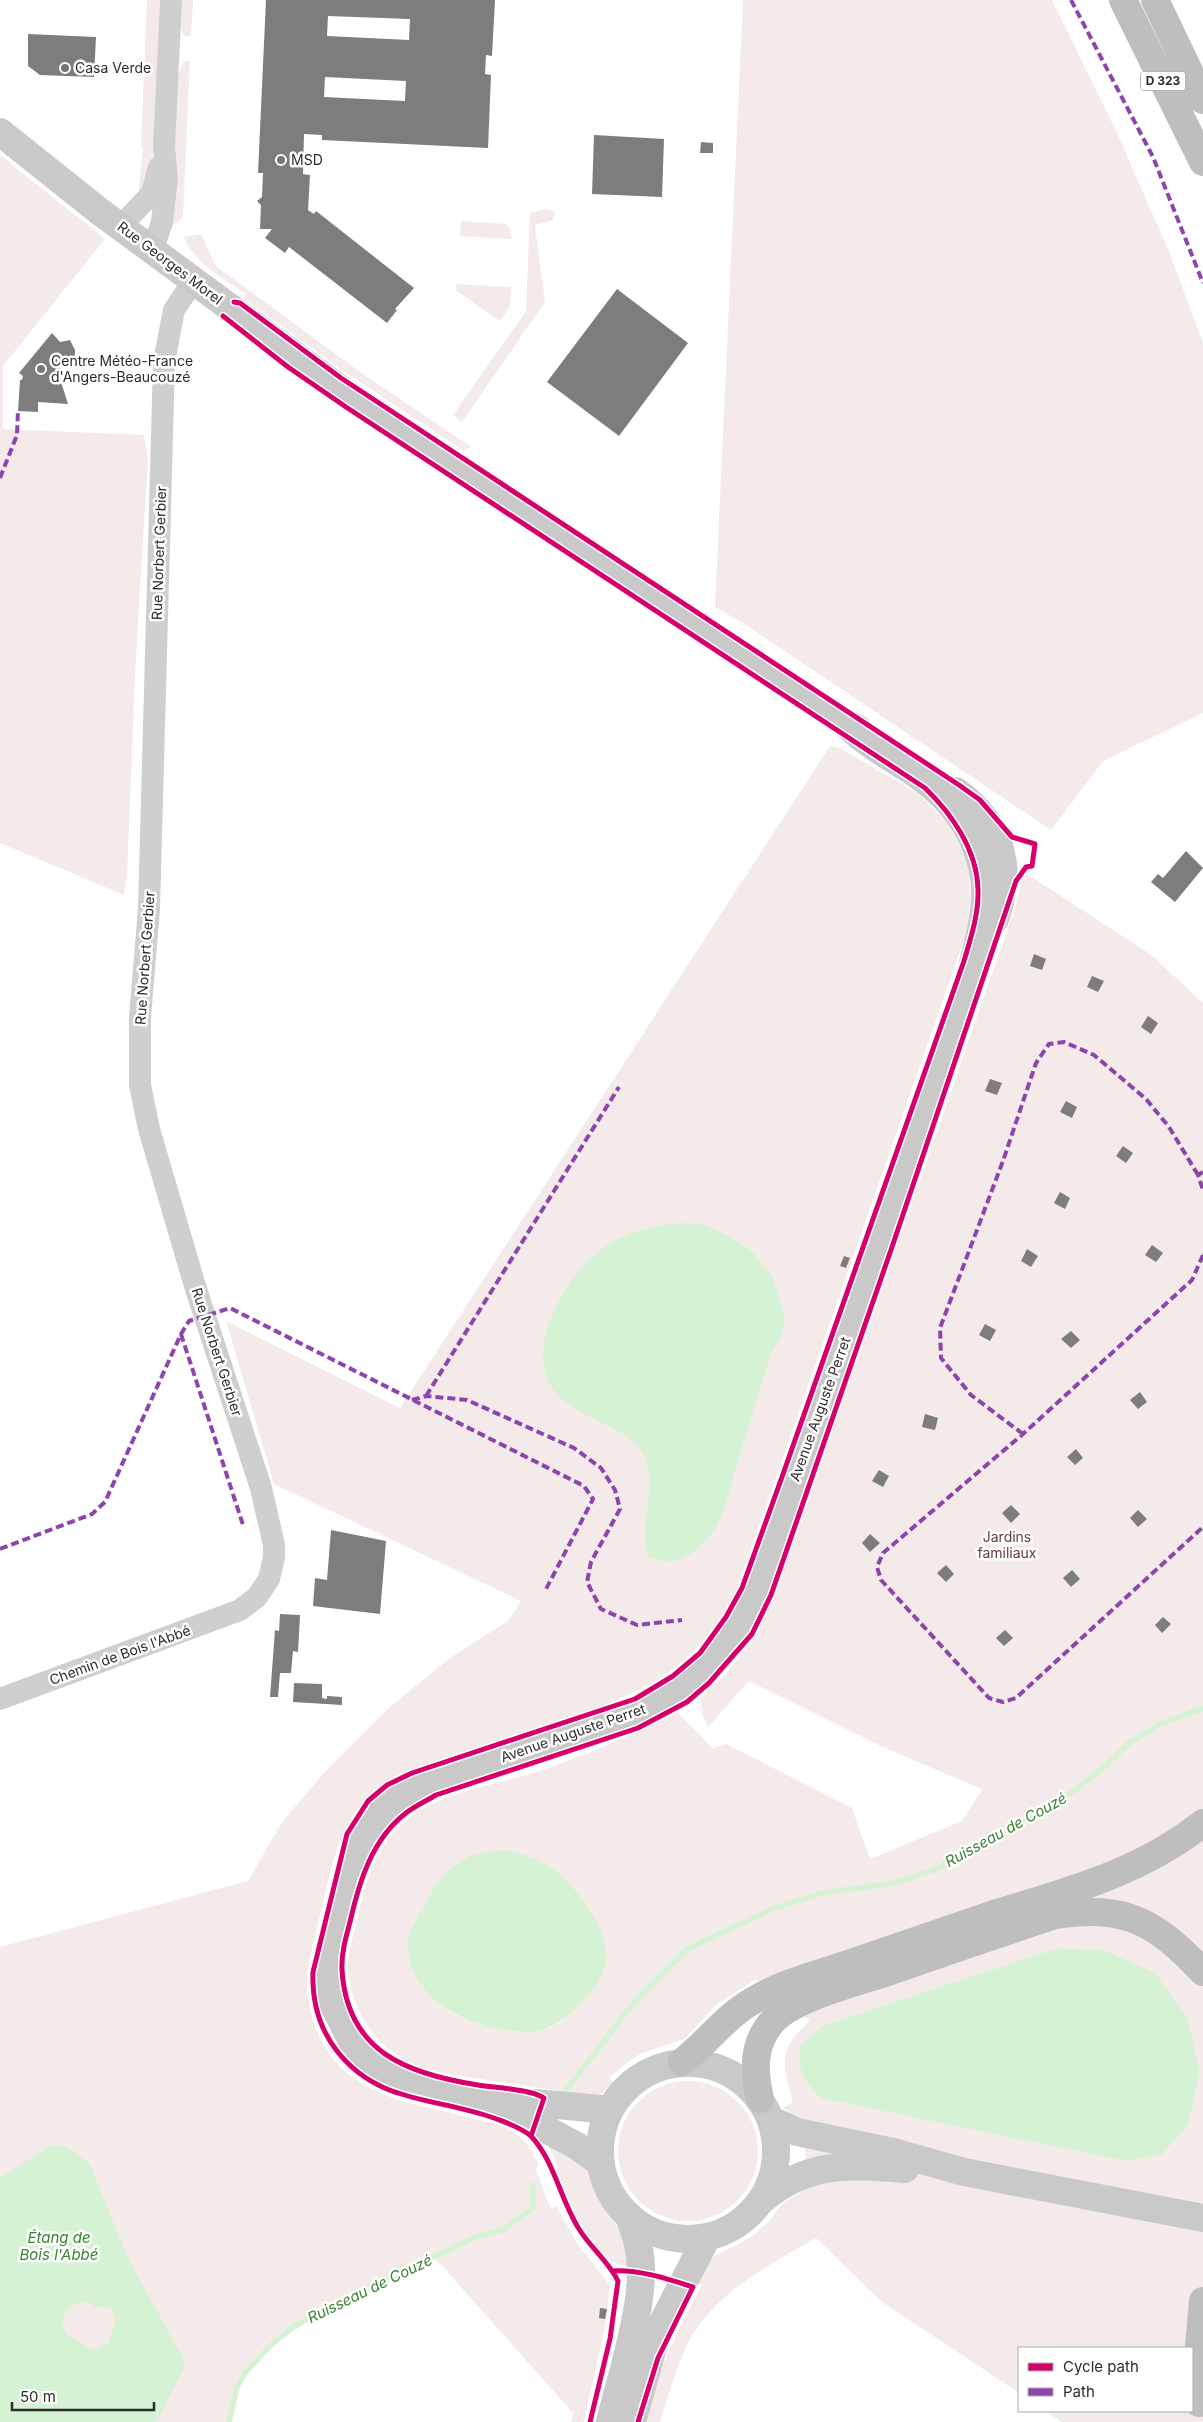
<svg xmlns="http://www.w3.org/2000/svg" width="1203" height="2422" viewBox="0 0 1203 2422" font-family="Inter,sans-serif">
  <rect width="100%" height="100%" fill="#fff"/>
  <path fill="#f4eaea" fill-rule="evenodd" d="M147 0H160L152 180 140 199 139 186 143 149 141 146Z
    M181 0H193L191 36H185L182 34 180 22Z
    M743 0H1052L1118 135 1170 254 1203 343V713L1103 761 1051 830 743 623 715 607Z
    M184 61H190L183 217 179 222 171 225 177 77Z
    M0 155 105 239 3 366V429L144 435 148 457 135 675 127 875 124 895 0 843Z
    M546 209 555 212 553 220 535 225 545 302 462 422 453 415 526 311 530 213Z
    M461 221 506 224 510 229 512 239 460 236Z
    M201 234 216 266 360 372 471 447 464 451 348 374 243 298 246 294C223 278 195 264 184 237Z
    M457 284 511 287 510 306 500 321 455 290Z
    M830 746 840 748 917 793 948 823 965 855 969 873 971 904 966 934 737 1589C690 1681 631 1697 539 1727 496 1741 453 1756 410 1770 351 1797 339 1835 325 1894 319 1920 312 1947 307 1973 307 2003 312 2028 329 2053 361 2099 421 2105 472 2118 486 2122 502 2124 515 2133 527 2142 534 2153 539 2166L535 2168 551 2209 556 2206 579 2246 610 2285 606 2322 584 2422H571L573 2413 434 2257C373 2286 270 2323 238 2385 232 2395 231 2410 229 2422H0V1947L248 1881 282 1822 329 1767 384 1712 450 1658 508 1621 521 1601 274 1484 226 1321 400 1408Z
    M1027 874 1150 954 1203 1003V2422H1062L1045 2411H1192V2348H1019V2393L882 2302 816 2238C769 2265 714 2293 688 2343 676 2368 668 2396 660 2422H644C657 2373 677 2329 702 2285L694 2282 712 2257 750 2238 768 2222 783 2203 809 2187 802 2123 783 2108 793 2102C782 2065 778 2048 810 2021L756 1979 716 2005 685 2039 642 2053 630 2060 609 2078 613 2082 597 2098C580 2096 565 2091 548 2089 532 2086 515 2085 499 2082 474 2078 447 2075 423 2068 379 2054 347 2008 348 1962 349 1948 354 1934 357 1920 366 1880 375 1844 410 1817 441 1792 501 1784 540 1771 587 1755 633 1734 678 1713L712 1748 726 1744 852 1808 870 1859 962 1821 982 1789 885 1748 749 1681 708 1727 703 1716 700 1698 724 1676 755 1637 776 1592 1016 905 1022 880ZM587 1905 602 1934 606 1959C593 1980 581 2006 562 2021 532 2043 470 2027 442 2006 435 2000 428 1992 420 1985ZM1057 1948 1103 1950 1200 2072 1188 2125 1163 2154 822 2026Z
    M618 2151a70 70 0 1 1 140 0a70 70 0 1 1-140 0Z
    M546 2144 587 2167 599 2201 623 2234 629 2267C623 2265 616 2264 611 2261 590 2246 571 2207 562 2183 557 2170 556 2155 546 2144Z"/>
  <path fill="#d6f2d4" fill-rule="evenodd" d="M683 1223 705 1225 729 1236 752 1251 773 1278 785 1317 781 1337 771 1353C760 1391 748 1429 736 1467 730 1488 723 1522 708 1538 691 1558 673 1567 648 1557 638 1532 656 1492 646 1460 634 1424 574 1421 552 1388 539 1367 542 1340 551 1318 577 1257 615 1228 683 1223Z
    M506 1850C522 1854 538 1858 552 1868 575 1886 610 1929 606 1960 604 1980 587 1997 574 2010 563 2021 549 2029 534 2032 528 2033 519 2031 512 2031 465 2027 404 1995 408 1940 409 1929 421 1913 426 1903 436 1882 453 1861 476 1854 486 1852 497 1851 506 1850Z
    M1057 1948 1103 1950 1155 1973 1187 2017 1200 2072 1188 2125 1163 2154 1126 2161 821 2098C803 2078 798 2074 800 2046L822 2026Z
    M51 2145C69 2145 77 2152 90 2165L130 2262 183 2358 184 2368 158 2419 155 2422H0V2178ZM84 2301 95 2307H110L116 2320 108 2343 93 2350 66 2334 62 2322 68 2307Z"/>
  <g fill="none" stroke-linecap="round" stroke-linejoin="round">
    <path stroke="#d6f2d4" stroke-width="5.5" d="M563 2094 631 2006 687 1949 775 1908 822 1893 895 1883 933 1870 975 1850 1075 1790 1104 1767 1129 1743 1160 1724 1203 1708
      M229 2422 237 2387 245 2373 270 2346 293 2327 336 2303 476 2237 504 2229 533 2208V2185"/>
  </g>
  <path fill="#7d7d7d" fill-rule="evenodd" d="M266 0H495L492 56 486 55 485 74 491 75 488 148 322 140V135L304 134 303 174 310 175 308 210 314 214 316 211 414 288 395 309 397 310 387 323 289 247 285 253 265 238 272 229H260L261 205 257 201 262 197 263 173H258ZM328 16 410 19 409 40 327 36ZM325 77 406 81 405 101 324 97Z
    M28 34 96 37 94 77 40 75 28 66Z
    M594 135 664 139 662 197 592 194Z
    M701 142 713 143V153H700Z
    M617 289 688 343 619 436 547 382Z
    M52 333 60 342 70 340 75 350V359L68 364H60L58 382H61L68 404 38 402V412L18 411 20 380H22L23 376 19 373Z
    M1186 851 1203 868 1175 902 1151 882 1158 874 1163 878Z
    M1034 954 1046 959 1042 970 1030 966Z
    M1092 976 1104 981 1098 992 1087 987Z
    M1148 1016 1158 1023 1151 1034 1141 1027Z
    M990 1079 1002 1083 997 1095 985 1091Z
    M1066 1101 1077 1107 1072 1118 1060 1112Z
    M1123 1146 1133 1153 1126 1163 1116 1156Z
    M1060 1192 1070 1198 1065 1209 1054 1203Z
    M1152 1245 1163 1253 1156 1262 1145 1255Z
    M1027 1249 1038 1256 1031 1267 1021 1261Z
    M844 1256 850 1258 846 1268 840 1266Z
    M985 1324 996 1330 990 1341 979 1335Z
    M1071 1331 1080 1340 1071 1348 1061 1339Z
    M1140 1392 1147 1402 1138 1409 1130 1400Z
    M925 1414 938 1418 935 1430 922 1427Z
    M1076 1449 1083 1458 1075 1465 1067 1457Z
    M879 1470 889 1476 883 1487 872 1481Z
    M1011 1505 1020 1514 1011 1523 1002 1513Z
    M1138 1510 1147 1519 1138 1527 1130 1518Z
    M331 1530 386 1541 380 1614 313 1606 315 1578 327 1580Z
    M870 1534 880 1543 870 1552 862 1543Z
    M946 1565 954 1574 946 1582 937 1573Z
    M1072 1570 1080 1579 1071 1587 1063 1578Z
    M280 1614 300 1615 298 1652 293 1651 291 1673H280L278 1697H270L275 1630 279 1631Z
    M1163 1617 1171 1624 1162 1633 1155 1625Z
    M1005 1630 1013 1638 1004 1646 996 1638Z
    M294 1683 322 1684V1698L327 1699V1696L342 1697V1705L293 1702Z
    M600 2308 607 2309 605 2319 599 2318Z"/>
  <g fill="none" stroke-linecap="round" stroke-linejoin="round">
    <path stroke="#cfcfcf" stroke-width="22" d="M121 226 152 193 159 167
      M153 249 162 222 167 178 164 147 171 0
      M0 1699 240 1610 257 1597 269 1579 274 1557V1545L261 1488 195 1286 149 1129 140 1085V1017L149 909 164 362 174 310 194 280"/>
    <path stroke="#c9c9c9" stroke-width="28" d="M0 132 99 211 350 396 842 721 858 729
      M956 791C1002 825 1014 866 995 919
      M600 2151a88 88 0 1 1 176 0a88 88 0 1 1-176 0Z
      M499 2104 577 2146 601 2163
      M610 2110 536 2103H498L404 2080 370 2061 352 2041 330 1998 328 1964 345 1890 358 1846 378 1816 400 1798 432 1781 651 1708 679 1690 704 1669 742 1620 760 1577 969 983C973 959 981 936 984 912 991 862 967 814 929 784 911 768 888 758 869 743 859 737 851 728 842 721
      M771 2120 797 2132 893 2152 964 2172 1203 2218
      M762 2200C807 2161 850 2165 905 2169
      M610 2422C621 2377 642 2313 641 2268 641 2249 635 2233 629 2216
      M632 2422 654 2344 665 2318 707 2237"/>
    <path stroke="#bebebe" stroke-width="28" d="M1123 0 1203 162
      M1155 0 1203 100
      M682 2062C708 2042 726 2015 756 1999 785 1982 819 1974 851 1963 899 1947 946 1930 994 1914 1069 1891 1140 1873 1203 1823
      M760 2099C754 2072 752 2046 771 2023 791 1999 854 1983 885 1973 941 1953 998 1934 1055 1915 1126 1904 1155 1922 1203 1972
      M1199 2403 1198 2359 1203 2301"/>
    <path stroke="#8e44ad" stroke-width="4" stroke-dasharray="8 4" stroke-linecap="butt" d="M1071 0 1153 157 1203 283
      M0 478 17 435 18 411
      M1203 1172 1198 1175 1203 1190
      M1203 1255 1192 1280 1023 1434 883 1553 877 1567 881 1580 989 1698 1003 1702 1016 1698 1203 1527
      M181 1334 243 1525
      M426 1396 619 1087
      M412 1400 426 1396 467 1400 574 1448 601 1468 615 1490 620 1509 591 1562 587 1582 601 1609 637 1625 682 1620
      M1023 1434 971 1395 941 1358 940 1328 1003 1161 1036 1063 1049 1044 1064 1042 1094 1055 1146 1099 1169 1127 1198 1175
      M0 1549 92 1514 105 1502 181 1334 189 1321 230 1308 584 1486 593 1499 545 1591"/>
    <g stroke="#fff" stroke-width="8">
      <path id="cycleway" d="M234 302 240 303 341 378 959 785 980 800 1012 837 1035 844 1032 866 1026 867 1016 881 892 1247 771 1595 752 1634 709 1683 687 1702 638 1728 436 1795C426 1801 415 1806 406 1813 372 1839 359 1882 350 1922 346 1937 341 1954 342 1970 347 2052 407 2074 478 2085 494 2088 531 2089 544 2098L531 2136C555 2162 560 2199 579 2229 590 2247 609 2262 618 2281L610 2339 590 2422
        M223 316 288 367 346 407 925 788C952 814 977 850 978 889 979 913 971 937 964 961L782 1477 742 1588 726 1617 700 1653 673 1676 635 1699 412 1773 387 1785 368 1801 347 1834 313 1972C312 2000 319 2028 337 2051 378 2104 436 2097 494 2118 507 2123 520 2127 531 2136
        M612 2271C638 2269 668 2279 693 2287L658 2358 638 2422"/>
    </g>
    <use href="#cycleway" stroke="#d6006c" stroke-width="5"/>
  </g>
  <g fill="#767676" stroke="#fff" stroke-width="2">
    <circle cx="65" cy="68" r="5"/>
    <circle cx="281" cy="160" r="5"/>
    <circle cx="41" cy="369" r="5"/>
  </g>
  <g text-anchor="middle" stroke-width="5" stroke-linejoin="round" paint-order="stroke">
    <rect fill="#fff" stroke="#6b6b6b" stroke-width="1" x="1140.5" y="71.5" width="45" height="19" rx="4"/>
    <g font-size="12" font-weight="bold" fill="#2c2c2c">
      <text x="1163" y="85">D 323</text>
    </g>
    <g font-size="14" fill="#2c2c2c" stroke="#fff" text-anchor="start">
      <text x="75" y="73">Casa Verde</text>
      <text x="291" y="165">MSD</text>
      <text x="51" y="366">Centre Météo-France<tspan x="51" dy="16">d'Angers-Beaucouzé</tspan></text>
    </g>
    <g font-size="14" fill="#2c2c2c" stroke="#fff">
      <text transform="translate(170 263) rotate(37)" y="5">Rue Georges Morel</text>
      <text transform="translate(159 553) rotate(-88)" y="5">Rue Norbert Gerbier</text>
      <text transform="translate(145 958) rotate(-86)" y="5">Rue Norbert Gerbier</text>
      <text transform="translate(217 1352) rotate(72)" y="5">Rue Norbert Gerbier</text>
      <text transform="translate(820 1409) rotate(-70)" y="5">Avenue Auguste Perret</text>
      <text transform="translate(120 1655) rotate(-20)" y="5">Chemin de Bois l'Abbé</text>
      <text transform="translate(573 1733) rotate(-19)" y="5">Avenue Auguste Perret</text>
    </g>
    <g font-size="14" fill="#693b37" stroke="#fff">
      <text x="1007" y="1542">Jardins<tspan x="1007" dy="16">familiaux</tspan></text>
    </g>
    <g font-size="15" font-style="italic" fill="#3a8432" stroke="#fff">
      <text transform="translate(1006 1830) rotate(-29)" y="5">Ruisseau de Couzé</text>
      <text x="59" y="2243">Étang de<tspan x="59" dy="17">Bois l'Abbé</tspan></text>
      <text transform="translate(370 2289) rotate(-26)" y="5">Ruisseau de Couzé</text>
    </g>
  </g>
  <rect x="1018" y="2347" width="175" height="65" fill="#ffffff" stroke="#ababab"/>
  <rect x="1028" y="2363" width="25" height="8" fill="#d6006c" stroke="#ababab"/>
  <text x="1063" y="2372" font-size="15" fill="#2c2c2c">Cycle path</text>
  <rect x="1028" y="2388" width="25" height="8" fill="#8e44ad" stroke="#ababab"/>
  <text x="1063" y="2397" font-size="15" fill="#2c2c2c">Path</text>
  <path d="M12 2402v8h142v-8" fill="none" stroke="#2c2c2c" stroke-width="2.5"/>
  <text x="20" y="2402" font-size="15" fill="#2c2c2c" stroke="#ffffff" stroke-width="4" paint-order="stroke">50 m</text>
</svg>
